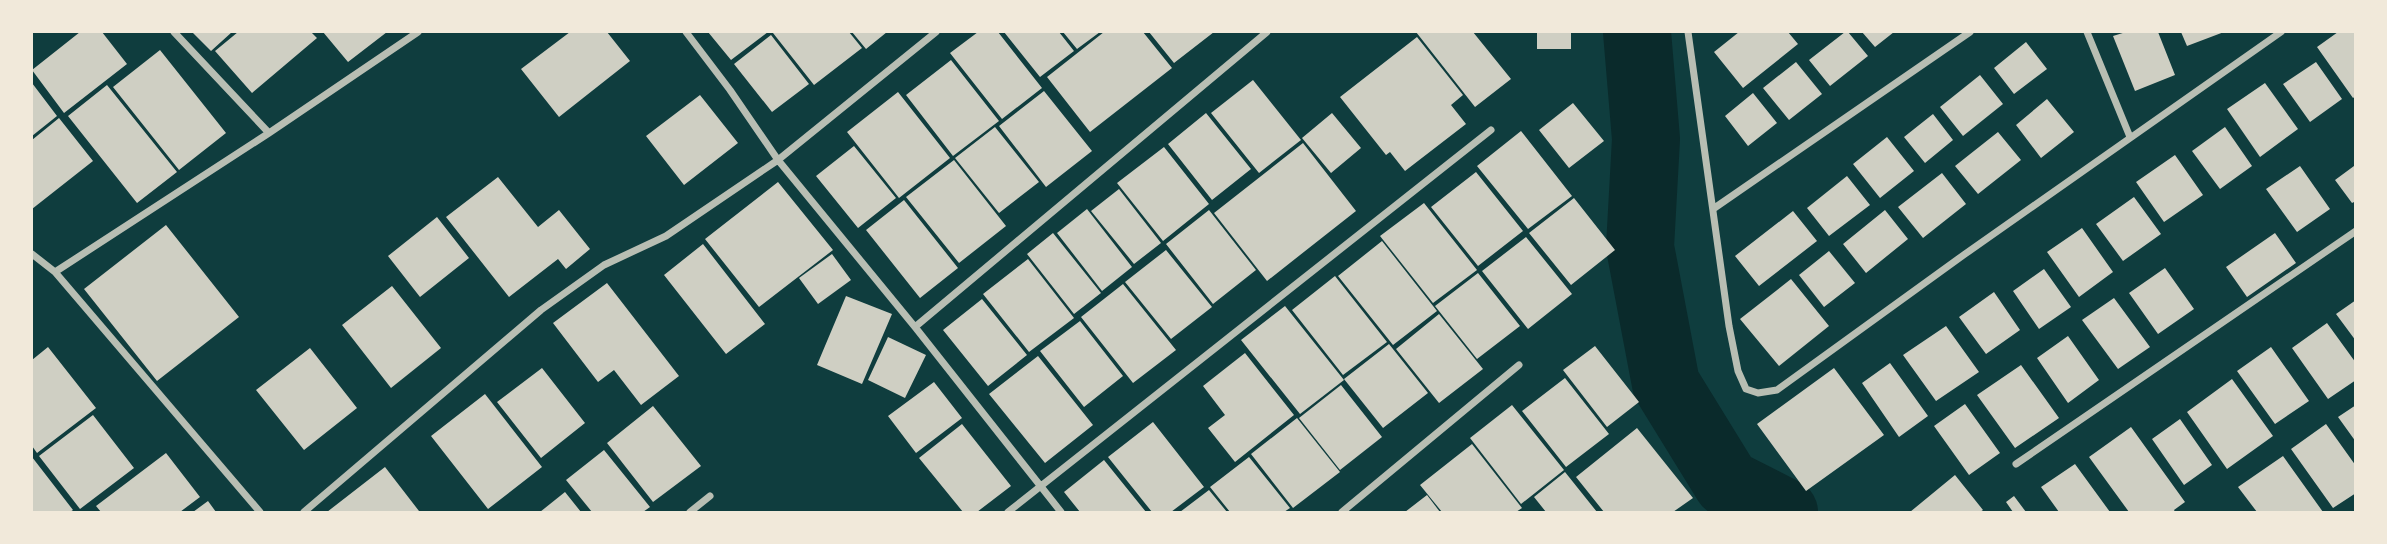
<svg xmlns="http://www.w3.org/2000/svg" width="2387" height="544" viewBox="0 0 2387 544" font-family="Rubik,sans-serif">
  <rect width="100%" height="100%" fill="#0f3d3e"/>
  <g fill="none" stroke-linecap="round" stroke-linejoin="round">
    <path stroke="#0a2a2b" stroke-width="68" d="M1637 32 1646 139 1640 247 1666 384 1727 483 1784 512"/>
  </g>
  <path fill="#cfcfc3" d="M80 32H102L127 64 64 113 32 70Z
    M192 32H232L211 51Z
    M238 32H311L317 38 252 93 215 51Z
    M323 32H387L348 62Z
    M570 32H607L630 61 559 117 521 69Z
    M708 32H768L731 60Z
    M775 32H849L862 48 814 85 773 33Z
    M852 32H887L866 49Z
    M978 32H998L1042 88 1002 119 950 53Z
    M1004 32H1059L1074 51 1040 77Z
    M1063 32H1100L1077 49Z
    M1104 32H1143L1172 68 1090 132 1047 77Z
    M1149 32H1214L1174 63Z
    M1416 32H1473L1511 79 1475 107Z
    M1537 32H1571V49H1537Z
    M1739 32H1788L1798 44 1743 88 1714 52Z
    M1845 32H1848L1868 56 1830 86 1809 60Z
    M1862 32H1894L1875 47Z
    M2126 32H2158L2175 75 2135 91 2113 36Z
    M2181 32H2224L2187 46Z
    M2338 32H2356V96L2353 98 2317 47Z
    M771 35 809 84 772 112 734 64Z
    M1417 37 1463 95 1451 105 1466 124 1405 171 1390 152 1386 155 1340 97Z
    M2026 42 2047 69 2014 94 1994 68Z
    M160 50 226 133 179 170 113 87Z
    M951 60 999 121 953 156 906 95Z
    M1796 62 1822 94 1789 120 1763 88Z
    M2316 62 2342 99 2310 122 2283 84Z
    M1980 75 2003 104 1963 136 1940 107Z
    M1253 80 1301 140 1259 173 1211 113Z
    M32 83 57 116 32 136Z
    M2265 83 2298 129 2260 157 2227 109Z
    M107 85 177 172 137 203 68 116Z
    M1044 91 1092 151 1046 187 999 126Z
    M898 92 950 158 899 198 847 132Z
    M1753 93 1777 123 1748 146 1725 116Z
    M700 95 738 143 684 185 646 136Z
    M2047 99 2074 132 2041 158 2016 125Z
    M1573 103 1604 141 1569 168 1539 130Z
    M1206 113 1251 169 1212 200 1168 144Z
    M1332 113 1361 148 1331 173 1302 138Z
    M1933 114 1953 140 1925 163 1904 137Z
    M59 118 93 161 32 209V140Z
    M995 127 1039 182 999 213 955 158Z
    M2225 127 2252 166 2220 189 2192 151Z
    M1521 131 1572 196 1528 229 1477 166Z
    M1998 132 2021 160 1978 194 1955 166Z
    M1887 137 1914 171 1880 198 1853 164Z
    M1303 143 1356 211 1267 281 1214 213Z
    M854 146 896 198 858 228 816 176Z
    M1164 147 1209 204 1163 241 1117 183Z
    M2175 155 2203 195 2164 222 2136 182Z
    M954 160 1006 226 959 263 906 197Z
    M2300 166 2330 209 2297 232 2266 189Z
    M2354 166 2356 201 2352 203 2335 180Z
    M1476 172 1523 231 1478 266 1431 207Z
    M1942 173 1966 204 1923 238 1898 207Z
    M1847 176 1870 205 1829 236 1807 208Z
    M498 177 538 227 559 210 590 249 566 269 558 259 509 297 446 217Z
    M778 182 833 250 759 307 705 239Z
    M1119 189 1161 243 1134 264 1091 211Z
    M2134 197 2161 234 2123 261 2096 224Z
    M1574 198 1615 250 1571 285 1529 233Z
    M904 200 958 268 920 298 866 230Z
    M1424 203 1477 270 1433 303 1380 236Z
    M1087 209 1132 267 1102 291 1057 233Z
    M1209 210 1256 270 1213 304 1166 244Z
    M1885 210 1908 239 1866 273 1843 244Z
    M1793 211 1817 241 1759 286 1735 256Z
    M437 217 469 258 420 297 388 256Z
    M166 225 239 317 157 381 84 289Z
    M2082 228 2113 272 2079 297 2047 252Z
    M1053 233 1101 293 1074 314 1027 254Z
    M2275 233 2296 263 2247 297 2226 267Z
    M1526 237 1572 294 1528 329 1482 271Z
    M1382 241 1437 311 1393 345 1338 276Z
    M703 244 765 324 726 354 664 275Z
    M1166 250 1212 307 1171 339 1125 282Z
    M1829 251 1855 283 1824 307 1799 275Z
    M832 254 851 280 818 304 799 278Z
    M1028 259 1074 318 1029 352 983 294Z
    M2165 268 2194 309 2158 334 2129 293Z
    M2044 269 2071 307 2039 329 2013 291Z
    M1478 273 1520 326 1477 359 1435 306Z
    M1335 276 1387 342 1343 375 1292 310Z
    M1791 279 1829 326 1779 366 1740 319Z
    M607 283 679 376 641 405 614 370 598 382 553 323Z
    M1123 284 1176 350 1133 383 1081 317Z
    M392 286 441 348 391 388 342 325Z
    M1994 292 2020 330 1986 354 1959 317Z
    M846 296 892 314 862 384 817 365Z
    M2114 298 2150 347 2118 369 2082 320Z
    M982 299 1027 355 988 386 943 330Z
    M2356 300V341L2336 314Z
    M1285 306 1344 380 1300 414 1241 340Z
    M1439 314 1483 369 1439 403 1396 349Z
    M1080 321 1123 376 1084 407 1040 351Z
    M2327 323 2356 363V380L2328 399 2292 348Z
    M1946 326 1979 372 1936 401 1903 355Z
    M2068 336 2099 380 2068 403 2037 358Z
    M888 337 926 355 905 398 868 380Z
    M1389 344 1428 393 1383 428 1344 379Z
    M1595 346 1639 402 1607 427 1563 370Z
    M48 347 96 408 37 453 32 446V360Z
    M2271 347 2309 401 2275 424 2237 371Z
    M310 348 357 408 304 450 256 390Z
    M1245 353 1294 415 1235 462 1208 428 1225 415 1203 386Z
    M1038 356 1093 425 1045 463 989 394Z
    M1890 363 1928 416 1899 437 1862 383Z
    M2021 365 2059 418 2015 448 1977 395Z
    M542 368 585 423 541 458 497 402Z
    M1834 368 1884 435 1806 491 1757 424Z
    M1565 378 1609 434 1566 467 1522 411Z
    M2232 379 2273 436 2227 469 2187 412Z
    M934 382 962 418 916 453 888 416Z
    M1341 385 1382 437 1340 470 1299 418Z
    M485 394 542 467 488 509 431 436Z
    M1965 404 2000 453 1969 475 1934 426Z
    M1512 405 1564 470 1521 504 1470 438Z
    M2356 405V442L2338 417Z
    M653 406 701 466 653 502 607 443Z
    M93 415 134 468 80 509 39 456Z
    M1297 418 1340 472 1293 508 1251 454Z
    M2180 419 2212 465 2184 485 2152 439Z
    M1153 422 1204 487 1171 512H1152L1108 457Z
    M962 424 1011 486 977 512H963L919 458Z
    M2326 424 2356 466V493L2333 508 2291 449Z
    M2131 427 2185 502 2174 510 2175 512H2129L2089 457Z
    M1637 428 1693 498 1673 512H1604L1576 477Z
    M1472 444 1522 508 1516 512H1442L1420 485Z
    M604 450 650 507 643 512H592L566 480Z
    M166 453 200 497 180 512H101L96 506Z
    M2283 456 2323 512H2257L2238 487Z
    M32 457 73 510 70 512H32Z
    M1249 457 1290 508 1284 512H1230L1210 487Z
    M1104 460 1146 512H1080L1064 492Z
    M2075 464 2110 512H2059L2041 487Z
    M385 467 419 511 327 512Z
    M1565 472 1597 512H1546L1534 497Z
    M1955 475 1983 510 1980 512H1910Z
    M1209 490 1227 512H1180Z
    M565 492 581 512H540Z
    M1427 495 1440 512H1405Z
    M2014 496 2026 512H2013L2006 502Z
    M208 501 216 512H193Z"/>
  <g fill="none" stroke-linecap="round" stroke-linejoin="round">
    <path stroke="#b8beb3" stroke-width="7" d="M174 32 269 133
      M686 32 730 90 778 160 915 327 1061 512
      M1688 32 1729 326 1738 371 1746 389 1758 393 1777 390 1965 254 2281 32
      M2087 32 2130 137
      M1713 209 1970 32
      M32 254 55 272 260 512
      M55 272 269 133 418 32
      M915 327 1267 32
      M2016 464 2356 231
      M304 512 541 310 604 265 666 236 778 160 936 32
      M690 512 710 496
      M1008 512 1491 130
      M1342 512 1519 365"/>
  </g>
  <rect width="2387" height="544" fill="none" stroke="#f1e9da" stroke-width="66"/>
</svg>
